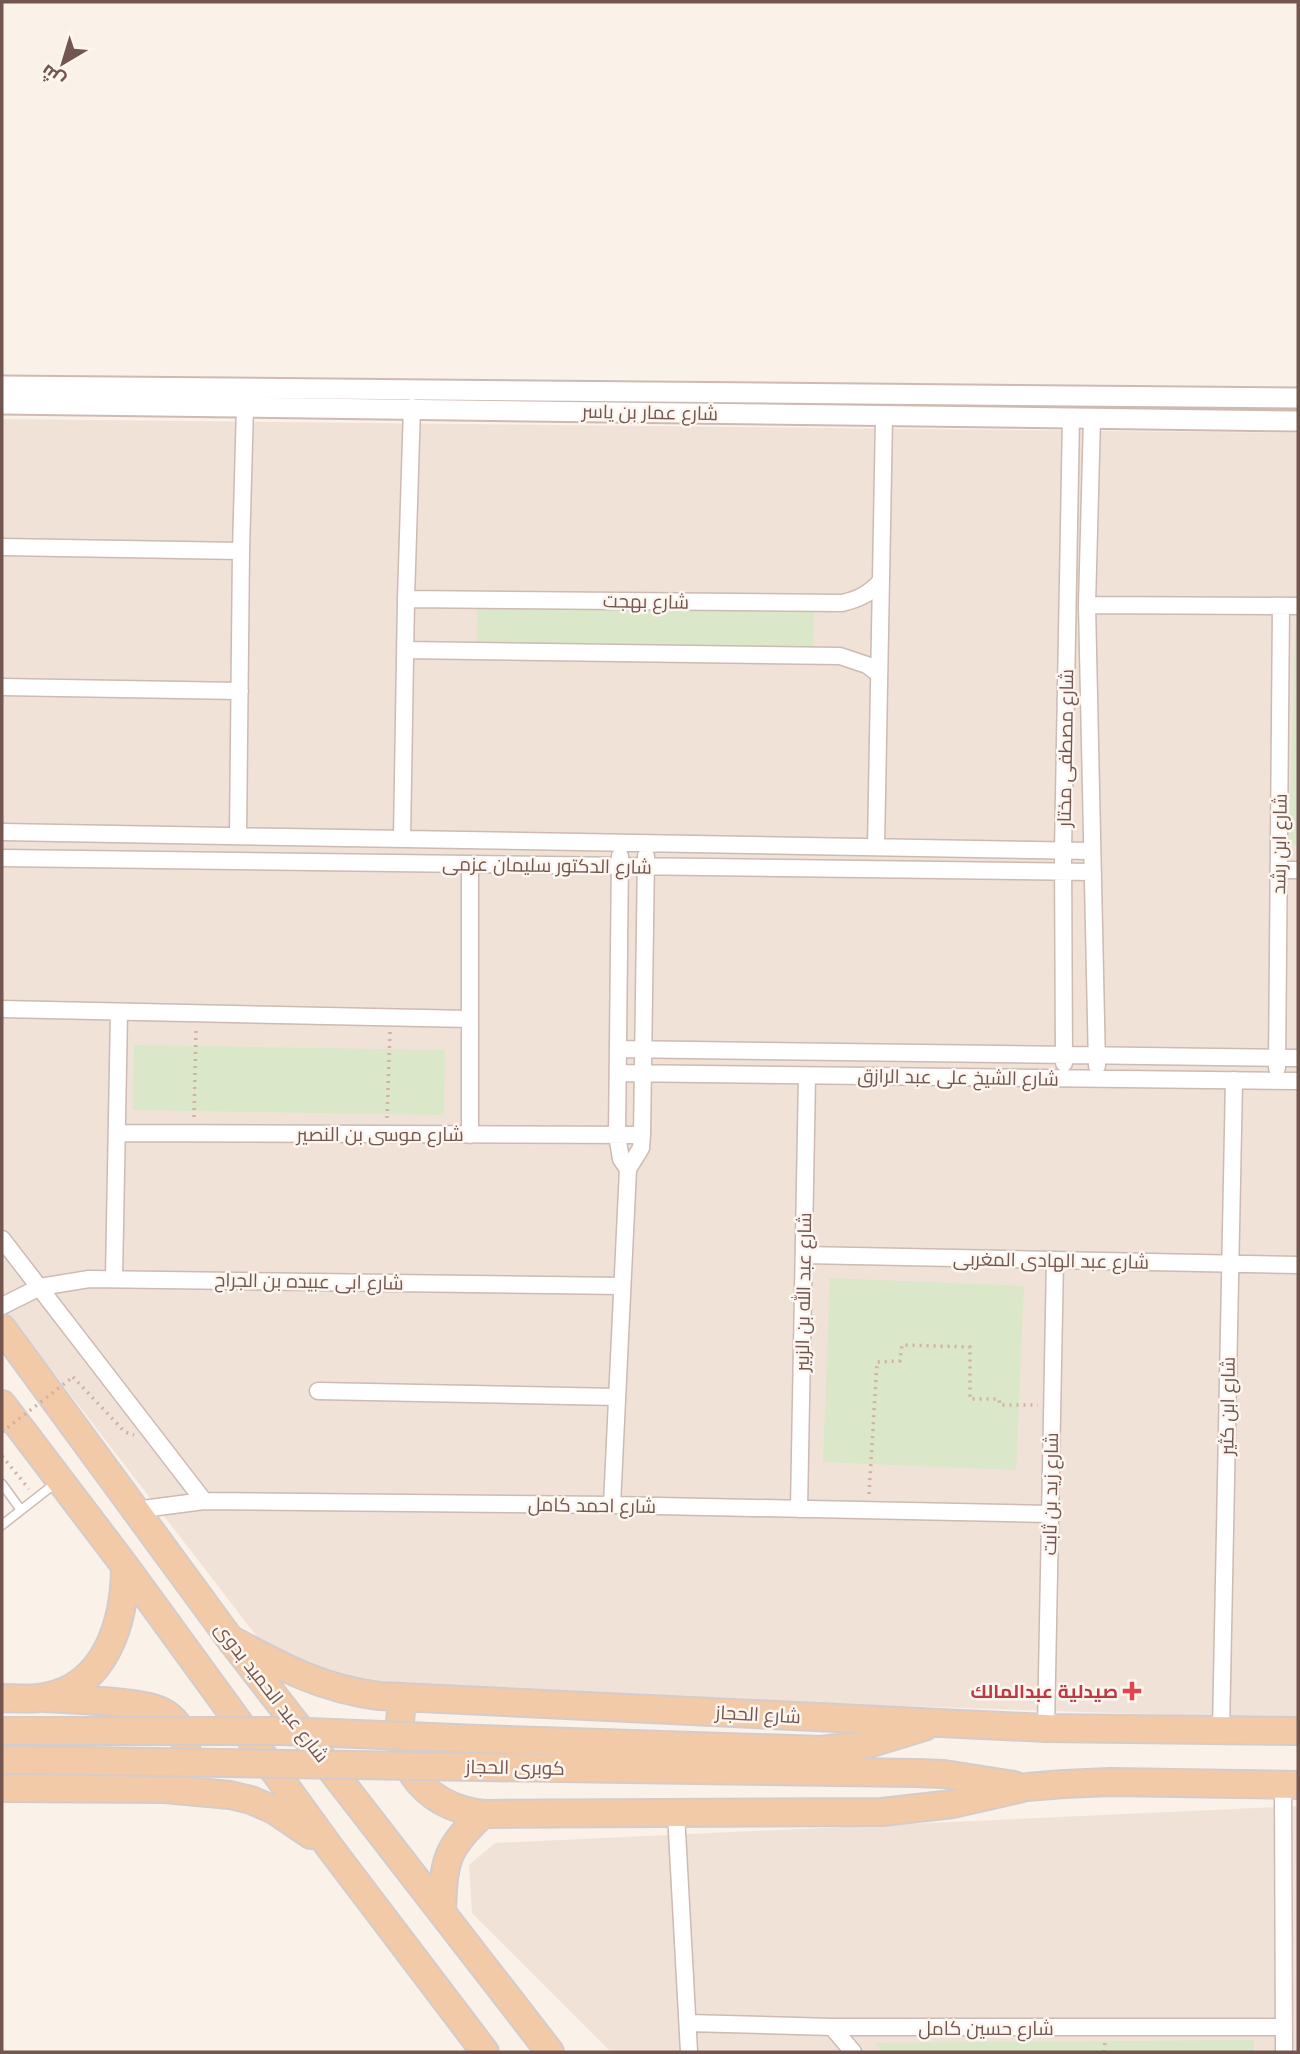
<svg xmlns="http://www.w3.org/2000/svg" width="1300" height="2054" viewBox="0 0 1300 2054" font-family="'Open Sans',Cairo,sans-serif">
  <rect width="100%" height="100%" fill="#faf1e9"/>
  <path fill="#f1e2d8" d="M2 419 1298 433V1719L385 1689 324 1675 265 1647 2 1306Z
    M1298 1806V2052H611L472 1913 469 1865 495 1843Z"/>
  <path fill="#dae7c8" d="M478 602 814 612 813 652 477 642Z
    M1295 625H1298V845L1289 844Z
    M134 1045 445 1050 444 1115 133 1110Z
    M830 1278 1024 1286 1016 1470 823 1462Z
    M1254 2040V2052H882L875 2043Z"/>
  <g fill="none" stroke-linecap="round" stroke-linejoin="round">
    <g stroke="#cdbab3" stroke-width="11">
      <path id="service" d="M2 1484 21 1510
        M2 1525 57 1482"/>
    </g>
    <g stroke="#cdbab3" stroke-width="19">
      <path id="minor" d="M1092 419 1087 605 1097 1066
        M2 547 241 551
        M406 599 842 603C859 599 869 594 880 582
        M1087 605 1298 606
        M405 650 840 656 867 665 879 674
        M2 687 240 691
        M2 832 1092 851
        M238 836 241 551 245 406
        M402 839 406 599 412 407
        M876 847 884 417
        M620 856 617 1135 621 1159 628 1169
        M2 858 1093 872
        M470 864V1135
        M1279 870H1298
        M2 1009 470 1019
        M618 1049 1298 1058
        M1064 1063 1063 850 1071 418
        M1277 1068 1281 606
        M618 1073 1298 1081
        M117 1133 642 1135
        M2 1239 204 1501
        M804 1255 1298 1265
        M114 1278 119 1012
        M2 1306 40 1287 89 1279 622 1286
        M318 1391 617 1397
        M612 1505 628 1169 641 1148 642 1135 646 856
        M799 1509 807 1076
        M135 1510 204 1501 612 1505 1049 1514
        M1046 1728 1055 1260
        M1221 1731 1234 1080
        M1283 1785 1284 2052
        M676 1813 689 2052
        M688 2023 832 2027H1284
        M832 2027 853 2052"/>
    </g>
    <g stroke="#cdbab3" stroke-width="23">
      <path id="tertiary" d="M2 386 1298 398
        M2 404 1298 421"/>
    </g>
    <g stroke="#d5ccca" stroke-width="30">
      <path id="primary" d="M2 1328 230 1639 550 2052
        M2 1404 125 1566 331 1849 485 2052
        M230 1639C280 1666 321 1689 379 1696L1046 1728 1298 1731
        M404 1697C388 1758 420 1806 483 1814
        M2 1698C16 1698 31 1700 45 1697 107 1686 125 1620 125 1566
        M45 1698C71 1700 142 1700 163 1712 174 1718 182 1729 185 1741 189 1756 184 1770 174 1782
        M2 1731H81
        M479 1739 821 1750 865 1745 924 1727
        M2 1760 86 1761
        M482 1767 915 1773 944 1774 1014 1785
        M2 1788 165 1789 230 1795 251 1800 274 1810 311 1835
        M442 1911C444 1861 445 1849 483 1814L882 1812 953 1804 1027 1787 1064 1784 1110 1782 1298 1785"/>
    </g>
    <path stroke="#d2b0a6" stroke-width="3.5" stroke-dasharray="2 5" stroke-linecap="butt" d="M194 1117 196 1030
      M387 1118 390 1031
      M73 1377 125 1432 134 1435
      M2 1456 29 1489
      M869 1494 877 1362 900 1361 902 1345 970 1347V1399H999L1000 1405H1038
      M1104 2052 1105 2041"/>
    <use href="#service" stroke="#fff" stroke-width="8"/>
    <use href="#minor" stroke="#fff" stroke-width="16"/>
    <use href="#tertiary" stroke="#fff" stroke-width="19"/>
    <use href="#primary" stroke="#f2caa8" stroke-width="26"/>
    <g stroke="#d5ccca" stroke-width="30" stroke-linecap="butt">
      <path id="primary-bridge" d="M81 1731H284L479 1739
        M86 1761 482 1767"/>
    </g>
    <path stroke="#d2b0a6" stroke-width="3.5" stroke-dasharray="2 5" stroke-linecap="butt" d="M2 1432 73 1377"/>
    <use href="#primary-bridge" stroke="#f2caa8" stroke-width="26"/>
  </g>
  <path fill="#e0444e" stroke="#fdf5ef" stroke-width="2.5" d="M1128.5 1680.5h7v7h7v7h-7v7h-7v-7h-7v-7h7z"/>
  <g text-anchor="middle" stroke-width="5" stroke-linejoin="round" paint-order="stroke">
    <g font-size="19" fill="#72564f" stroke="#fdf5ef">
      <text transform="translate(650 412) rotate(1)" y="7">شارع عمار بن ياسر</text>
      <text transform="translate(646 601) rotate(1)" y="7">شارع بهجت</text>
      <text transform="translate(1065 748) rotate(-89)" y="7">شارع مصطفى مختار</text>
      <text transform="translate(1279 844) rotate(-89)" y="7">شارع ابن رشد</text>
      <text transform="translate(547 865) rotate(1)" y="7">شارع الدكتور سليمان عزمى</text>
      <text transform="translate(958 1077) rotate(1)" y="7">شارع الشيخ على عبد الرازق</text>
      <text x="380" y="1141">شارع موسى بن النصير</text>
      <text transform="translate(1051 1260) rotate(1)" y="7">شارع عبد الهادى المغربى</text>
      <text transform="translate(309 1281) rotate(1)" y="7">شارع ابى عبيده بن الجراح</text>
      <text transform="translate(803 1292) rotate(-89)" y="7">شارع عبد الله بن الزبير</text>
      <text transform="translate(1227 1406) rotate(-89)" y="7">شارع ابن كثير</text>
      <text transform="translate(1050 1494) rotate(-89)" y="7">شارع زيد بن ثابت</text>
      <text transform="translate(592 1505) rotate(1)" y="7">شارع احمد كامل</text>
      <text transform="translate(272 1692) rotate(52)" y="7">شارع عبد الحميد بدوى</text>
      <text transform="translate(758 1714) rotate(3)" y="7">شارع الحجاز</text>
      <text transform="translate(515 1767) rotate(1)" y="7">كوبرى الحجاز</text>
      <text x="986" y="2035">شارع حسين كامل</text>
    </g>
    <g font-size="19" font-weight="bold" fill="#be3a42" stroke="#fdf5ef" text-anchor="end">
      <text x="1118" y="1698">صيدلية عبدالمالك</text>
    </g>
  </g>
  <rect width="1300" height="2054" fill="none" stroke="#72564f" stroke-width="7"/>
  <g transform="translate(63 63) rotate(218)" stroke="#fdf5ef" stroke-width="5" paint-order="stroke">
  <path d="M0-5L12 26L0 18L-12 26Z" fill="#72564f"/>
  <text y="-10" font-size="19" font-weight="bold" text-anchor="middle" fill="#72564f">ش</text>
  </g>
</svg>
